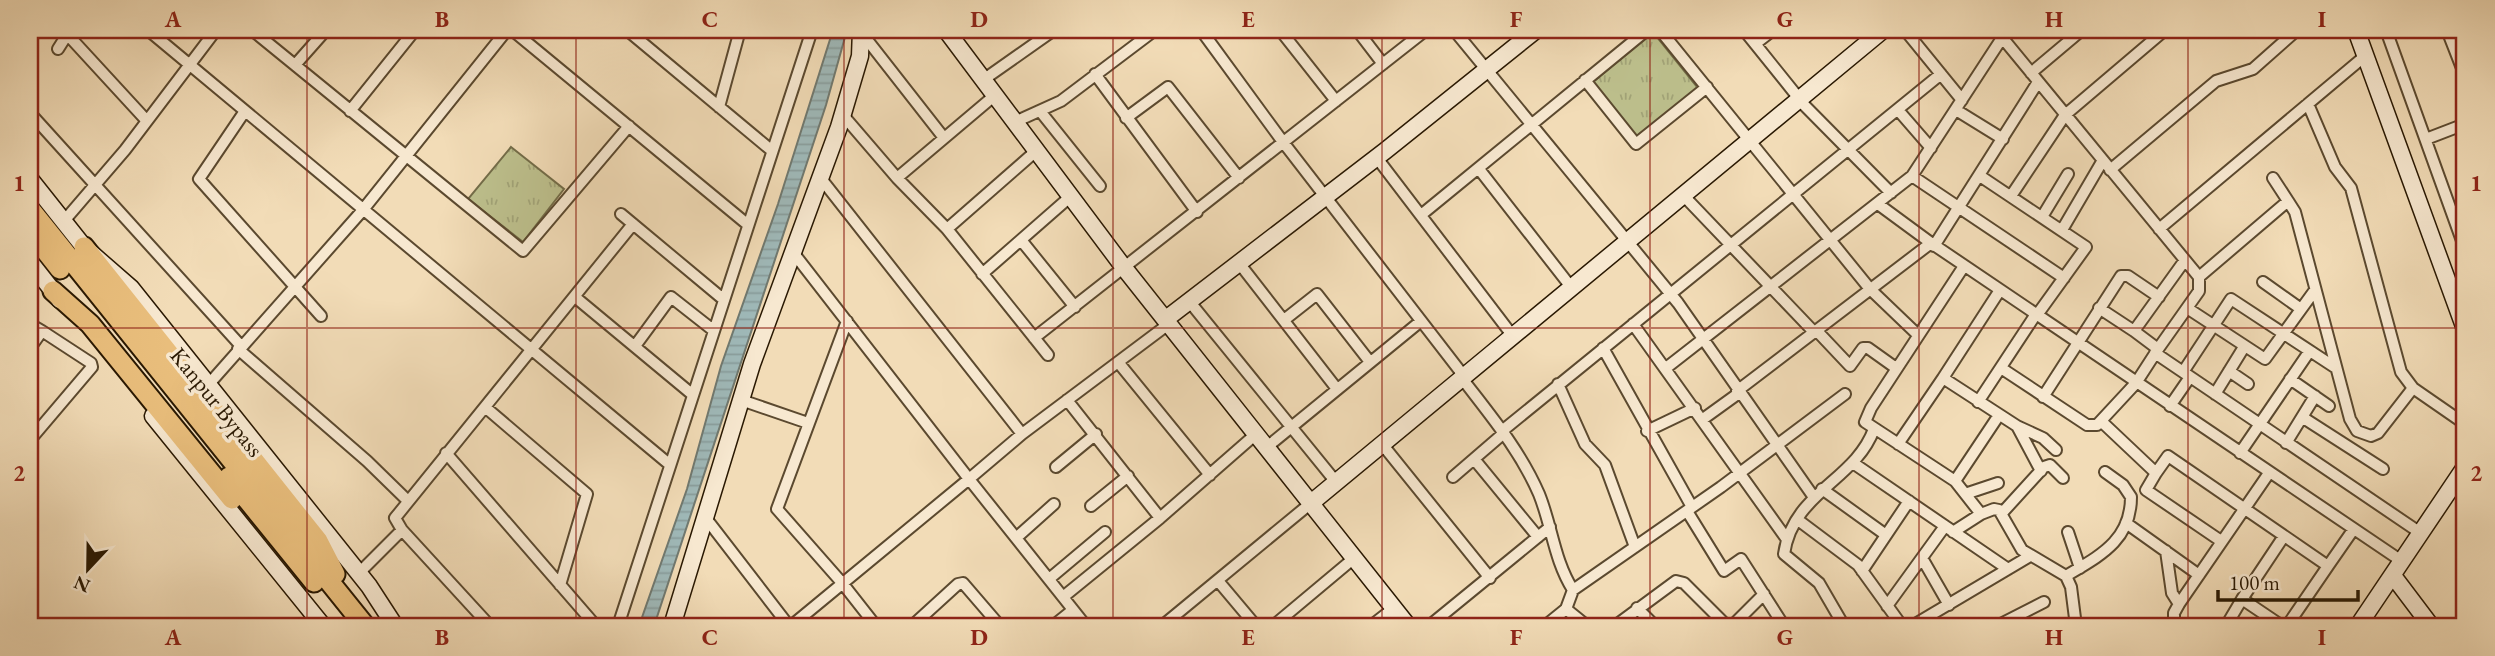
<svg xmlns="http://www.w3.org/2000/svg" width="2495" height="656" viewBox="0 0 2495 656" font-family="'EB Garamond',serif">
  <defs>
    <pattern id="park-tufts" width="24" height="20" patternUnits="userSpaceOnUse" patternTransform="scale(1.75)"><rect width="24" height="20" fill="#bdc08d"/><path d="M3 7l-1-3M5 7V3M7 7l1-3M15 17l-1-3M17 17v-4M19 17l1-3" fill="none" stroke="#a2a478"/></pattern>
    <pattern id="water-rules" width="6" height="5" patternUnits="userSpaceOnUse" patternTransform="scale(1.75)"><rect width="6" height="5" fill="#9fb9b9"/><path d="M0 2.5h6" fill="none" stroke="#899e9d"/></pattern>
  </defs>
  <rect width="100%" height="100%" fill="#f2dcb7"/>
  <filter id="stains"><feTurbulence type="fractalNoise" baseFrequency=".00286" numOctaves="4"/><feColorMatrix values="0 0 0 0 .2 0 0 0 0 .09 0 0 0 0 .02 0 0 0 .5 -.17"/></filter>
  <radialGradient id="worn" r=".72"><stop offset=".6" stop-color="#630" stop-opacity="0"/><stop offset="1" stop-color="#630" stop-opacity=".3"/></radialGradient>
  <path fill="url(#park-tufts)" stroke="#736c48" stroke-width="2" d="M1653 32 1698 88 1636 137 1593 82Z
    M511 147 564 189 523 242 468 199Z"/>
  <path fill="url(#water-rules)" stroke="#707970" stroke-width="2" d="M833 30H847L826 105 654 626H639L687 489 721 366 778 204Z"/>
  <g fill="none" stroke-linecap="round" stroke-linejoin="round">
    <g stroke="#5b492f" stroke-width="14">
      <path id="street" d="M148 30 669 464
        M252 30 523 251 629 126
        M512 30 747 224
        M627 30 771 150
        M1201 30 1283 142 1463 375
        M1280 30 1336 101
        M1357 30 1383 64
        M1454 30 1678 303 1813 496
        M1660 30 1870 289 1918 335
        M1744 30 1805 106 1891 193
        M1905 30 1962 100
        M1996 30 2199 277 2288 201 2295 212 2350 419 2357 431 2371 436 2378 433 2413 388
        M2386 30 2465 249
        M2447 30 2465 76
        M861 32 944 138
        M67 34 147 121
        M1755 44 1773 30
        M58 49 70 30
        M295 65 326 30
        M2031 73 2082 30
        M1095 74 1197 212
        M983 80 1054 30
        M1585 80 1636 144 1707 87
        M2308 104 2335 167 2351 188 2401 372 2413 388 2465 424
        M719 107 740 30
        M1898 110 1931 148
        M1956 110 2003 139
        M245 111 199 179 321 316
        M350 111 415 30
        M1040 111 1100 186
        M30 113 241 346
        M842 114 897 178 947 229 1048 355
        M1126 118 1168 87 1239 178
        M1015 122 1061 101 1155 30
        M2426 139 2465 124
        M1377 158 1512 335
        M1479 169 1571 287
        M2110 170 2216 81 2253 69 2297 30
        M819 176 1022 434
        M1912 176 2064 278
        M1980 176 2086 247 2037 315
        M897 178 994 96
        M2273 178 2288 201
        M1683 195 1814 332
        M2011 196 2065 115 2165 30
        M1878 204 1931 243
        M621 214 723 299
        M1421 215 1647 30
        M2042 217 2068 174
        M64 221 125 150 216 30
        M947 229 1036 151
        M2159 229 2365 56
        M2062 230 2103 160
        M1021 240 1075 307
        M1934 246 2038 82
        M792 251 969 479 1022 434 1170 323
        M1239 263 1337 389
        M1964 266 1871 408 1865 422 1955 481 1981 514 1994 509 1999 510 2022 550 2066 576 2071 587 2076 626
        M982 274 1071 196
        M2263 282 2301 309
        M575 297 693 395
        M1189 301 1336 482
        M2099 308 2134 331
        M2187 308 2265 359 2315 290
        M1284 320 1317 294 1370 362
        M847 321 777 509 843 584 876 626
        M30 324 42 331 30 348
        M1633 324 1786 538
        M1816 330 1850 366 1863 348H1868L1896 368
        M1034 338 1426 30
        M635 346 671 297 713 330
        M1603 348 1692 507
        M238 349 367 461 408 501
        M2158 349 2199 291V277
        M2155 353 2422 534
        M1118 362 1210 475
        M1666 368 1912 176 2002 38
        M2001 368 2087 425H2097L2136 383 2158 349 2134 331 2185 260
        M2229 371 2248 384
        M2183 372 2231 299 2336 368
        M1461 377C1490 415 1520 450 1539 494 1552 526 1554 560 1573 590
        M1943 378 2000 290
        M2290 379 2329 406
        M209 384 362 211 507 30
        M1558 384 1585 444 1605 465 1635 547
        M1737 391 1931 243 2403 562
        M2215 394 2244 347
        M2043 397 2121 276H2128L2159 297
        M741 400 808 423
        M1067 400 1160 518 1256 434
        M1978 402 2036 314
        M2170 406 2190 377
        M485 407 587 494 560 585
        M2302 417 2383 469
        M1703 419 1739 393
        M2102 422 2156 473 2146 490 2221 541
        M2017 426 2043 438 2056 450
        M1502 431 1941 74
        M1647 431 1695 408
        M30 440 92 367 91 363 42 331
        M2286 443 2315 396
        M1382 444 1490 578
        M1898 444 1943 378 2017 426 2041 471
        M1267 447 1421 321
        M446 453 596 626
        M2240 453 2309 352
        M1474 459 1538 537
        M1853 463 2008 569
        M1056 467 1096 434
        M2156 473 2168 456 2328 566 2353 530
        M1453 477 1504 433
        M1955 481 1999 415
        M1822 489 1886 535
        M1968 493 1998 483
        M1091 506 1128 476
        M1687 511 1724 571 1741 559 1784 626
        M2002 513 2044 467 2050 465 2063 478
        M705 517 789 626
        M1798 520 1858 565 1902 626
        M2126 523 2199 575
        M1953 532 1981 514
        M2068 532 2080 568
        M1016 538 1054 504
        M2166 551 2172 593 2179 604
        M1922 558 1949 605
        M1862 571 1909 501
        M359 573 402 530
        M2066 576C2099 556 2131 541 2131 497L2123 485 2105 472
        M1049 579 1105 532
        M1219 582 1256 626
        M1063 597 1160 518
        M1887 606 1945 526
        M1637 608 1655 626
        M1566 609 1587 626
        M1498 625 1499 626
        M490 626 402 530 395 518 633 224
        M618 626 812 30
        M791 626 969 479 1086 626
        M912 626 958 584 963 583 1000 626
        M1053 626 1073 610
        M1162 626 1311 503
        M1273 626 1353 559
        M1371 626 1394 608
        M1429 626 1550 527
        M1545 626 1566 609 1573 590 1721 487 1845 394
        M1615 626 1676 581 1684 583 1727 626
        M1732 626 1764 594
        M1844 626 1819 583 1784 554C1793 492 1855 481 1874 429
        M1912 626 2030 556
        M1997 626 2044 602
        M2174 626V613L2179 604 2269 473
        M2226 626 2242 599
        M2282 626 2242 599 2284 536
        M2287 626 2328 566"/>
    </g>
    <g stroke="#291802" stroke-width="19">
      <path id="secondary" d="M946 30 1125 269 1408 626
        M2356 30 2465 329
        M30 179 84 247 131 288 369 586 395 626
        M30 262 60 300
        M1166 319 1385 151 1536 30
        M153 416 323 626
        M1311 503 1883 30
        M2394 577 2431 626
        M672 626 752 364 839 127 860 56 861 30
        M2358 626 2465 467"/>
    </g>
    <g stroke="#291802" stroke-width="23">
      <path id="highway" d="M30 209 365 626
        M30 231 60 269
        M84 247 318 541 335 574
        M53 291 90 324 232 499
        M229 477 314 582"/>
    </g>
    <use href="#street" stroke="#f7e8d0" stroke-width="10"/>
    <use href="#secondary" stroke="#f7e8d0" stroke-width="16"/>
    <use href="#highway" stroke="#e9be7c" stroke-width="19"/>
  </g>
  <path fill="none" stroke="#8f2418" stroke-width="2" stroke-opacity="0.55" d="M307 30V626M576 30V626M844 30V626M1113 30V626M1382 30V626M1650 30V626M1919 30V626M2188 30V626M30 328H2465"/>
  <g text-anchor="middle" stroke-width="7" stroke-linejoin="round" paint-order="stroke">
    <g font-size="23" fill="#291802" stroke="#f7e8d0">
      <text transform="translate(217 402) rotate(51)" y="8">Kanpur Bypass</text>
    </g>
  </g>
  <rect width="2495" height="656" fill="none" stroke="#f2dcb7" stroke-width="77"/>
  <g transform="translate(88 569) rotate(202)" stroke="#f7e8d0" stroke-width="5" paint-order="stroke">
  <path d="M0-5L12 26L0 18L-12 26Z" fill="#291802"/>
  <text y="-10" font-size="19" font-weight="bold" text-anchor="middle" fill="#291802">N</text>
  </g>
  <path d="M2218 590v10h140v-10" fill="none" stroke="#291802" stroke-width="3.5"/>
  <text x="2229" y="590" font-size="21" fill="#291802" stroke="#f7e8d0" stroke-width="5" paint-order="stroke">100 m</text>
  <rect x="38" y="38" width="2418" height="580" fill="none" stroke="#8f2418" stroke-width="2.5"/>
  <g font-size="23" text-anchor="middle" font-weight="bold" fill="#8f2418">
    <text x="173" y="27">A</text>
    <text x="442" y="27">B</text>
    <text x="710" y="27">C</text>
    <text x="979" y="27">D</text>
    <text x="1248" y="27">E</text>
    <text x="1516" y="27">F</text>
    <text x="1785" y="27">G</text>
    <text x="2054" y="27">H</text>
    <text x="2322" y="27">I</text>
    <text x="19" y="191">1</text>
    <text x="2476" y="191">1</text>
    <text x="19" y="481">2</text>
    <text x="2476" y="481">2</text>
    <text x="173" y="645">A</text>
    <text x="442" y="645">B</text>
    <text x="710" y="645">C</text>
    <text x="979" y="645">D</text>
    <text x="1248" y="645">E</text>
    <text x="1516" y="645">F</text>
    <text x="1785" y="645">G</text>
    <text x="2054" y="645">H</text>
    <text x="2322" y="645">I</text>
  </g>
  <rect width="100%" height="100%" filter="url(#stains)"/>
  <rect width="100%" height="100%" fill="url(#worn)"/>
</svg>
